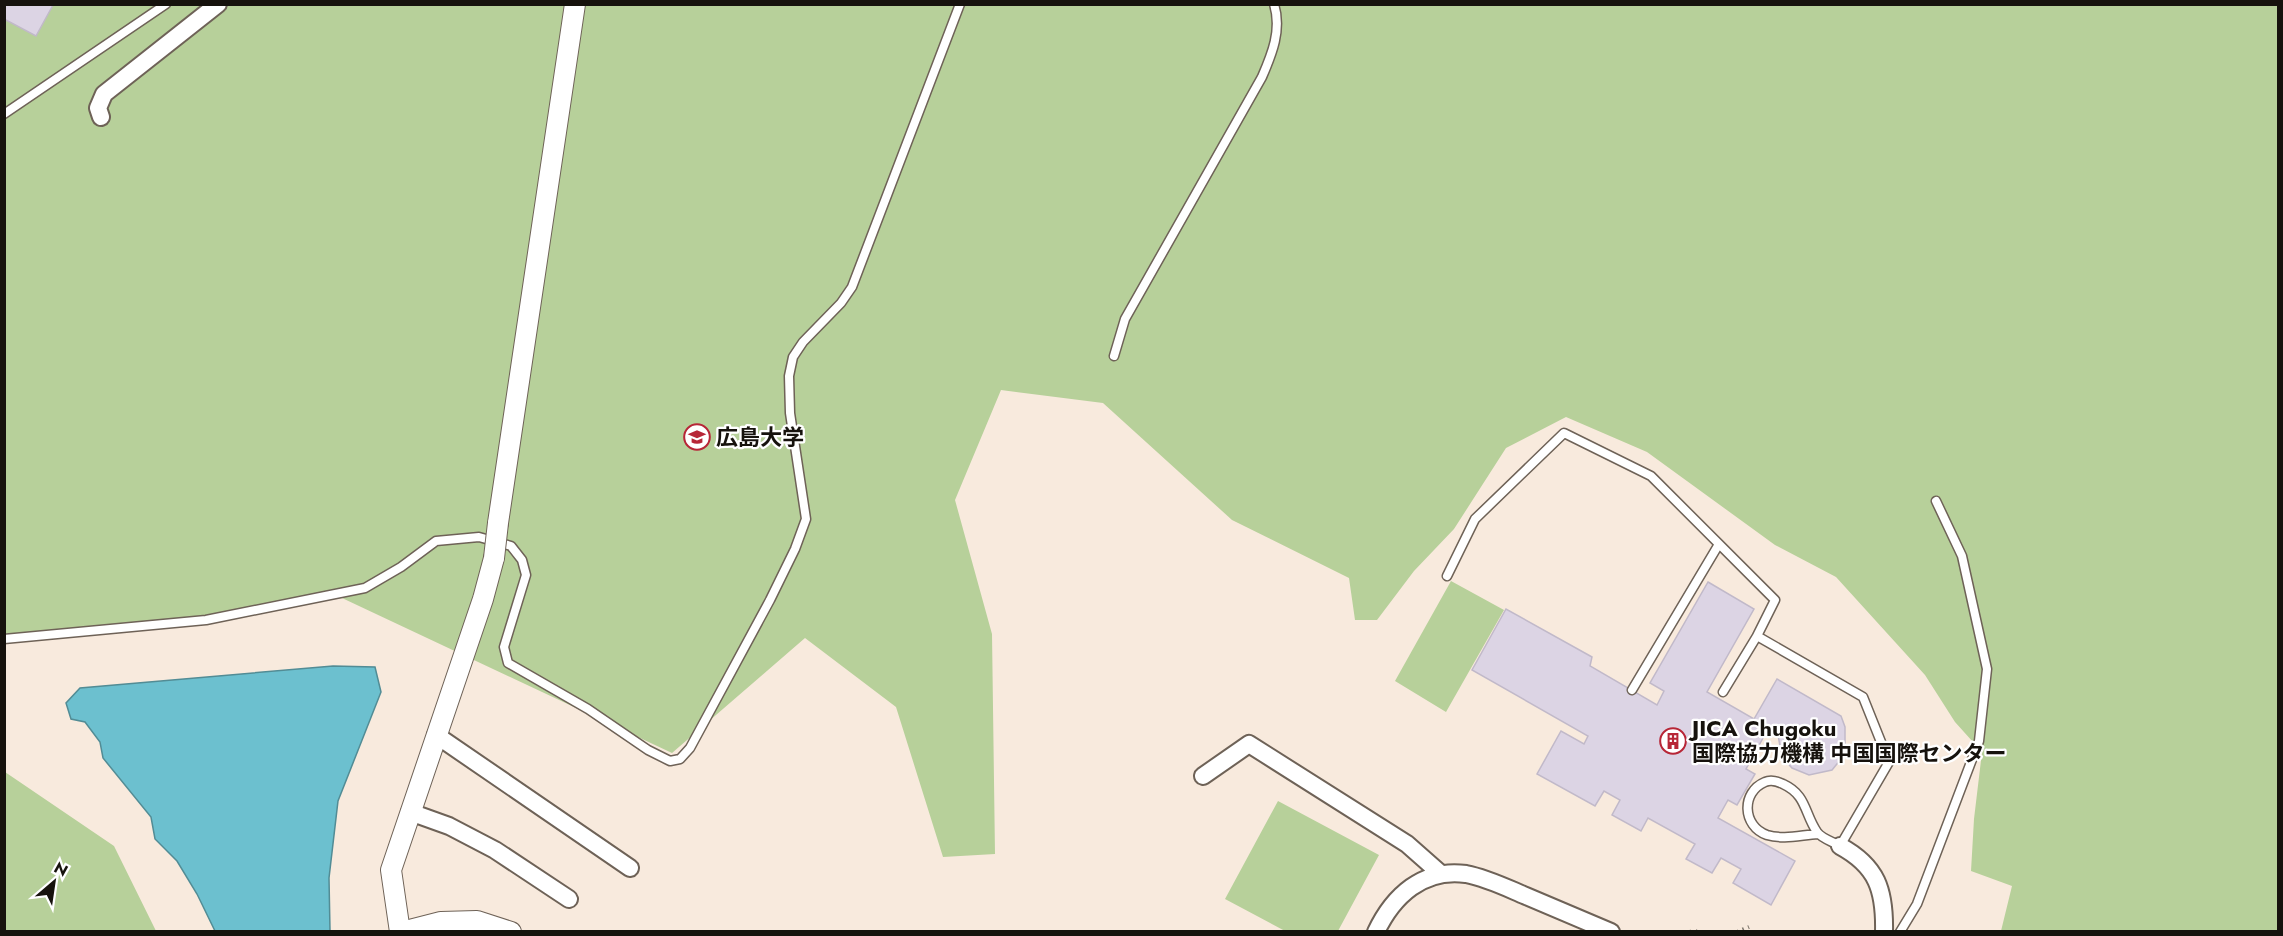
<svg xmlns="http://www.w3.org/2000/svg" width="2283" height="936" viewBox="0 0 2283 936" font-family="Jost,'Noto Sans JP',sans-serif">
  <rect width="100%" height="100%" fill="#f8eadd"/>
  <path fill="#b7d09a" d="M4 5H2278V931H2001L2012 886 1971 871 1974 819 1982 752 1955 722 1925 675 1836 577 1775 545 1647 452 1566 417 1506 448 1454 529 1414 571 1377 620H1355L1349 578 1232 520 1103 403 1001 390 955 500 992 634 995 854 943 857 896 707 805 638 672 753 342 598 5 643Z
    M1451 581 1504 610 1446 712 1395 681Z
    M5 772 114 846 156 931H5Z
    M1278 801 1379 855 1338 931H1285L1225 899Z"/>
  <path fill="#6cc0cf" stroke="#528c95" stroke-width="1.5" d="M333 666 375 667 381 692 338 801 329 878 330 931H215L197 894 177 861 155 839 151 817 103 758 100 742 85 722 71 719 66 703 80 688Z"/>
  <path fill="#dcd4e4" stroke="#c1b9c9" stroke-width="1.5" d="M4 4H52L53 5 36 36 4 19Z
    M1708 582 1754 609 1707 692 1754 719 1777 679 1841 716 1845 727V754L1832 770 1809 775 1792 768 1782 757 1778 735 1768 729 1746 769 1755 774 1737 805 1728 800 1718 818 1795 861 1771 905 1733 883 1741 869 1721 858 1712 873 1686 859 1695 844 1648 818 1641 831 1612 815 1620 800 1604 791 1595 806 1537 774 1561 731 1584 744 1588 736 1472 670 1506 609 1592 657 1590 666 1657 705 1664 691 1650 683Z"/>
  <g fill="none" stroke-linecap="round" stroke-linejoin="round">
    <g stroke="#6e6257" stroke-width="11">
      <path id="service" d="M4 114 166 4
        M1114 356 1125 319 1262 77C1272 54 1282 30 1274 4
        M1447 576 1475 519 1564 433 1651 476 1775 600 1757 636
        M4 639 206 620 365 588 401 567 436 541 479 537 511 546 522 560 526 575 504 647 508 663 588 709 648 750 670 761 680 759 690 748 770 600 795 549 806 519 790 413 789 376 793 357 803 342 841 303 852 287 960 4
        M1632 690 1719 544
        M1723 692 1757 636 1863 697 1889 762 1840 846C1833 842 1821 838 1817 832 1804 813 1807 795 1783 784 1777 781 1771 779 1765 782 1741 792 1742 826 1767 835 1783 840 1801 835 1818 834
        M1900 932 1917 904 1979 741 1987 669 1962 556 1936 501"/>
    </g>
    <g stroke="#6e6257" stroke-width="20">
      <path id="minor" d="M101 117 98 108 104 94 218 4
        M436 735 630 868
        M1203 776 1249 744 1407 844 1441 874
        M410 812 449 826 495 850 569 899
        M1840 846C1877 866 1885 890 1884 932
        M1376 932C1393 896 1423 868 1466 874 1487 878 1507 888 1526 896 1555 908 1583 920 1611 932"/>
    </g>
    <g stroke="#6e6257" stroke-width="22">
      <path id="tertiary" d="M498 523 575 4
        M400 932 391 870 483 599 494 558
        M402 932 441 922 477 921 511 932"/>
    </g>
    <path stroke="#7c746b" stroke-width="4" stroke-dasharray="1.5 4.5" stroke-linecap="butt" d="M1690 932 1694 930 1697 932
      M1737 932 1749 927"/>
    <use href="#service" stroke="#fff" stroke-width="8"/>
    <use href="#minor" stroke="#fff" stroke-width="16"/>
    <use href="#tertiary" stroke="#fff" stroke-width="20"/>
    <g stroke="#6e6257" stroke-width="22" stroke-linecap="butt">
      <path id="tertiary-bridge" d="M494 558 498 523"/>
    </g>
    <use href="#tertiary-bridge" stroke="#fff" stroke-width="20"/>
  </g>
  <defs>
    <g id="university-ring" transform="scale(1.35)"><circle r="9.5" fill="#fff" stroke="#b72637" stroke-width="1.5"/><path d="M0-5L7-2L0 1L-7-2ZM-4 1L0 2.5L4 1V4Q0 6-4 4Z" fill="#b72637"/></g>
    <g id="building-ring" transform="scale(1.35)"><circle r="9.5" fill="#fff" stroke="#b72637" stroke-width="1.5"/><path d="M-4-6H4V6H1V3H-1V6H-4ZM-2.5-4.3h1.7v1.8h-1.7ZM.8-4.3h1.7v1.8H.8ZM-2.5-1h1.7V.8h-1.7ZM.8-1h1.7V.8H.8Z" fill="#b72637"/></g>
  </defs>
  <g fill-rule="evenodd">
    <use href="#university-ring" x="697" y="437"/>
    <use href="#building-ring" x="1673" y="741"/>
  </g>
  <g text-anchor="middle" stroke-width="4.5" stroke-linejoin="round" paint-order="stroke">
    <g font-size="22" font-weight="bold" fill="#16120d" stroke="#fff" text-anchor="start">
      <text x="716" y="445">広島大学</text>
      <text x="1692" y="736">JICA Chugoku<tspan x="1692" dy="25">国際協力機構 中国国際センター</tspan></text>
    </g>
  </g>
  <rect width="2283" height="936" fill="none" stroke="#16120d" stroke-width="12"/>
  <g transform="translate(54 882) rotate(29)" stroke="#ffffff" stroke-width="4.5" paint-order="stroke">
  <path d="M0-4.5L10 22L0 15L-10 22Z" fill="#16120d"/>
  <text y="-9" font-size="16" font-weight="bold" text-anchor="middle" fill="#16120d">N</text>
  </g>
</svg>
